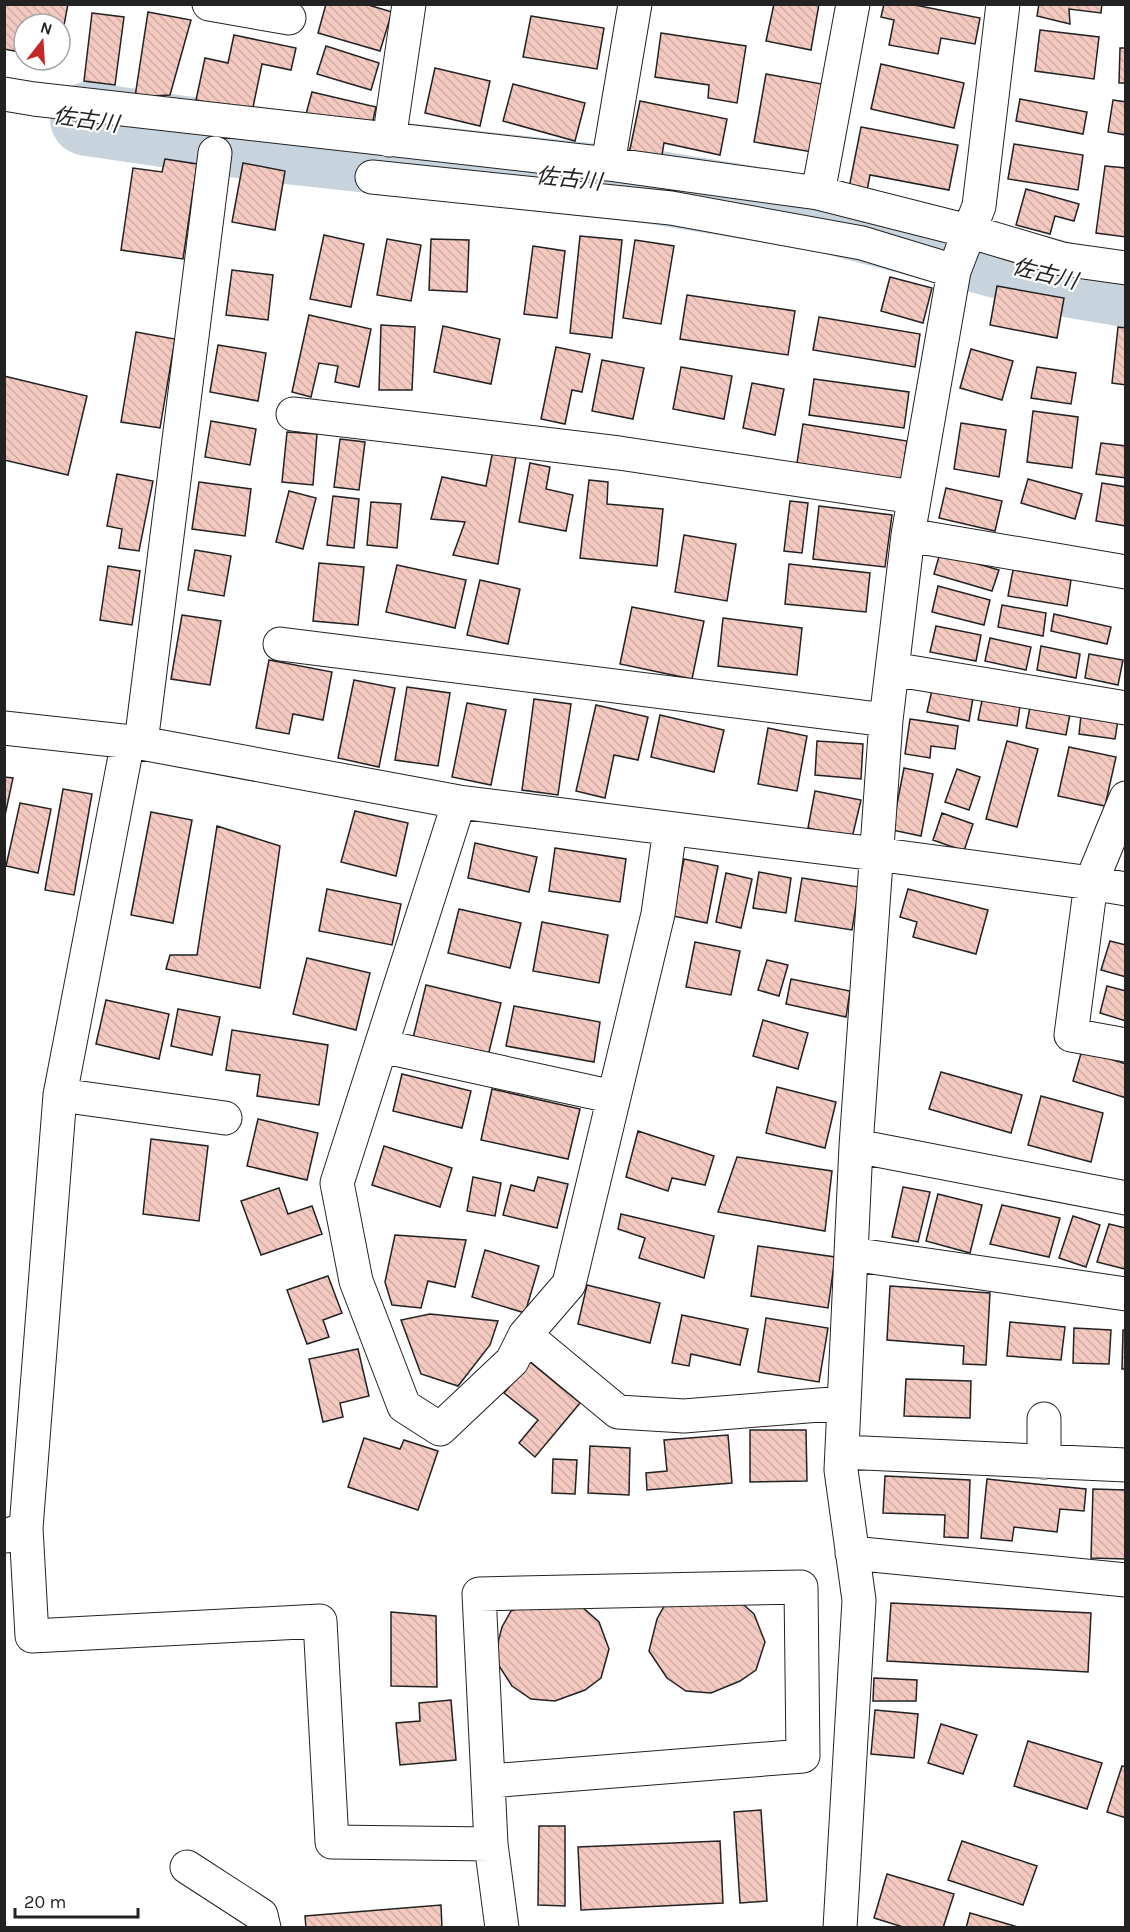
<svg xmlns="http://www.w3.org/2000/svg" width="1130" height="1932" viewBox="0 0 1130 1932" font-family="Karla,'Noto Sans JP',sans-serif">
  <defs>
    <pattern id="building-back-hatch" width="6" height="6" patternUnits="userSpaceOnUse" patternTransform="scale(1.5)"><rect width="6" height="6" fill="#f3c9c0"/><path d="M-1 5l2 2M0 0l6 6M5-1l2 2" fill="none" stroke="#d0aca5"/></pattern>
  </defs>
  <rect width="100%" height="100%" fill="#fff"/>
  <g fill="none" stroke-linecap="round" stroke-linejoin="round">
    <path stroke="#c7d3dd" stroke-width="74" d="M87 119 268 145 653 187 823 215 1073 281 1126 290"/>
  </g>
  <path fill="url(#building-back-hatch)" stroke="#222" stroke-width="1.5" d="M6 4H68L60 46V24H24V53L4 49V7Z
    M326 4H365L392 12 380 51 318 33Z
    M774 4H819L811 50 766 41Z
    M884 4H910L980 18 975 44 941 38 938 54 889 45 894 20 881 17Z
    M1039 4H1102L1101 13 1069 9 1070 24 1037 16Z
    M148 12 191 20 170 95 135 97Z
    M92 13 124 17 115 85 84 81Z
    M531 16 604 28 597 69 523 57Z
    M1040 30 1099 37 1094 79 1035 71Z
    M661 33 746 46 737 103 708 98 709 85 655 77Z
    M234 35 296 48 291 70 262 64 252 112 196 100 205 58 228 63Z
    M326 46 379 63 371 90 317 74Z
    M1120 48H1126V83H1119Z
    M881 64 964 83 954 128 871 109Z
    M435 68 490 81 480 126 425 113Z
    M766 74 822 84 812 152 754 142Z
    M513 84 585 103 575 141 503 121Z
    M312 92 376 107 371 129 306 114Z
    M1020 99 1087 112 1083 134 1016 121Z
    M1113 100 1126 102V135L1108 132Z
    M640 101 727 119 720 155 664 143 661 161 629 154Z
    M861 127 958 145 949 190 870 175 867 191 849 188Z
    M1014 144 1083 155 1078 190 1008 179Z
    M165 159 197 164 183 259 121 250 133 168 162 172Z
    M243 163 285 171 275 230 232 222Z
    M1105 166 1126 168V237L1096 233Z
    M1026 189 1079 204 1074 221 1055 216 1050 234 1016 225Z
    M324 235 364 244 351 307 310 299Z
    M580 236 622 240 612 338 570 333Z
    M387 239 421 245 411 301 377 295Z
    M431 239 469 240 467 292 429 290Z
    M635 240 674 246 661 324 623 318Z
    M533 246 565 251 557 318 524 314Z
    M232 270 273 275 268 320 226 315Z
    M890 277 932 288 923 323 881 311Z
    M997 286 1064 298 1057 338 990 325Z
    M687 295 795 311 788 355 680 339Z
    M309 315 371 329 359 387 335 382 338 366 319 363 311 397 292 392Z
    M819 317 920 334 915 367 813 350Z
    M381 325 415 327 412 390H379Z
    M443 326 500 339 491 384 434 372Z
    M1118 327 1126 328V385L1112 383Z
    M136 332 175 339 160 428 121 422Z
    M218 345 266 353 258 401 210 392Z
    M556 347 590 354 582 392 572 390 565 424 541 419Z
    M971 349 1013 361 1002 400 960 388Z
    M602 360 644 368 633 419 592 411Z
    M681 367 732 376 724 419 673 409Z
    M1037 367 1076 373 1071 404 1031 398Z
    M4 376 87 396 68 475 4 460Z
    M814 379 909 392 904 428 809 415Z
    M752 383 784 389 775 435 743 428Z
    M1033 411 1078 417 1072 468 1027 462Z
    M211 421 256 429 250 465 205 457Z
    M961 423 1006 430 999 477 954 469Z
    M803 424 907 441 901 480 797 463Z
    M287 432 317 434 313 485 282 482Z
    M340 439 365 442 359 490 334 487Z
    M1101 443 1126 446V478L1096 474Z
    M493 450 516 456 498 564 453 555 465 522 431 519 442 477 486 486Z
    M530 463 550 467 546 489 573 495 566 531 519 522Z
    M117 474 153 481 139 551 119 548 122 529 107 526Z
    M1028 479 1082 494 1075 519 1021 503Z
    M589 480 608 482 607 504 663 509 657 566 580 558Z
    M199 482 251 489 245 536 192 529Z
    M1102 483 1126 487V526L1096 521Z
    M946 488 1002 501 995 531 939 518Z
    M289 491 316 498 303 549 276 542Z
    M333 496 359 499 354 548 327 545Z
    M790 501 808 503 802 553 784 551Z
    M371 502 401 504 397 548 367 545Z
    M819 506 892 515 885 567 813 559Z
    M684 535 736 544 727 601 675 592Z
    M195 550 231 556 224 596 188 590Z
    M940 553 999 570 992 591 934 574Z
    M319 563 364 567 358 625 313 621Z
    M789 564 870 573 866 612 785 604Z
    M397 565 466 580 455 628 386 612Z
    M108 566 140 571 132 625 100 620Z
    M1013 570 1071 580 1067 606 1008 596Z
    M480 580 520 589 508 644 467 635Z
    M938 586 990 600 984 625 932 612Z
    M1002 605 1046 613 1043 636 998 627Z
    M632 607 704 621 692 679 620 664Z
    M1054 614 1111 627 1107 644 1051 631Z
    M182 615 221 621 210 685 171 679Z
    M723 618 802 628 797 675 718 666Z
    M936 626 981 635 976 661 930 652Z
    M990 638 1031 647 1026 670 985 661Z
    M1041 646 1080 654 1076 678 1037 670Z
    M1089 654 1123 660 1118 685 1085 678Z
    M269 660 332 672 323 720 293 714 289 734 256 728Z
    M354 680 395 688 379 767 338 758Z
    M407 687 450 693 438 766 395 760Z
    M932 690 973 698 969 721 927 712Z
    M534 699 571 704 558 795 522 790Z
    M982 700 1020 706 1017 726 978 720Z
    M467 703 506 710 491 785 452 777Z
    M596 705 648 717 638 760 614 755 605 798 576 791Z
    M1030 707 1070 714 1066 735 1026 728Z
    M660 715 724 730 714 772 651 757Z
    M1081 715 1118 720 1115 739 1079 734Z
    M910 719 958 726 955 749 931 746 930 758 905 754Z
    M768 728 807 736 797 791 758 784Z
    M817 741 863 744 861 779 815 775Z
    M1007 741 1038 749 1017 827 986 819Z
    M1069 747 1116 757 1105 806 1058 796Z
    M904 768 933 774 921 836 892 830Z
    M957 769 980 777 969 810 945 802Z
    M4 777 13 778 4 820Z
    M63 789 92 794 74 895 45 890Z
    M815 791 861 800 852 838 808 828Z
    M20 803 51 809 38 873 6 866Z
    M355 811 408 823 396 876 341 862Z
    M151 812 192 820 173 923 131 915Z
    M942 813 973 824 964 851 933 840Z
    M217 826 280 846 260 988 166 969 170 955H197Z
    M475 843 537 857 529 892 468 878Z
    M555 848 626 859 620 902 549 891Z
    M684 859 718 866 707 923 673 916Z
    M759 872 791 878 786 913 753 908Z
    M726 873 752 879 741 928 716 922Z
    M802 878 859 887 852 930 795 921Z
    M327 889 401 904 392 945 319 931Z
    M908 889 988 910 976 954 913 937 917 922 900 917Z
    M459 909 521 923 510 968 448 953Z
    M542 922 608 935 599 983 533 971Z
    M1110 941 1126 945V977L1101 970Z
    M695 942 740 951 731 995 686 987Z
    M307 958 370 973 356 1030 293 1014Z
    M767 960 788 965 779 996 758 990Z
    M791 979 850 991 846 1017 786 1004Z
    M426 985 501 1003 488 1056 413 1038Z
    M1107 986 1126 991V1021L1100 1013Z
    M106 1000 169 1014 159 1059 96 1044Z
    M514 1006 600 1022 594 1062 506 1046Z
    M178 1009 220 1017 212 1055 171 1046Z
    M763 1020 808 1033 798 1069 753 1056Z
    M232 1030 328 1045 319 1105 257 1096 260 1075 226 1070Z
    M1082 1050 1126 1064V1098L1073 1081Z
    M941 1072 1022 1095 1011 1133 929 1109Z
    M402 1074 471 1091 462 1128 393 1111Z
    M777 1087 836 1102 825 1148 766 1133Z
    M492 1089 580 1109 568 1159 481 1140Z
    M1041 1096 1103 1113 1091 1162 1028 1145Z
    M258 1119 318 1133 307 1180 247 1166Z
    M638 1131 714 1156 705 1185 672 1178 668 1191 626 1177Z
    M151 1139 208 1146 199 1221 143 1214Z
    M384 1146 452 1168 440 1207 372 1185Z
    M737 1157 832 1171 825 1231 718 1212Z
    M473 1177 501 1183 495 1216 467 1211Z
    M538 1177 568 1184 557 1228 503 1215 511 1185 534 1191Z
    M903 1187 930 1192 918 1242 892 1237Z
    M279 1188 288 1214 312 1206 322 1234 261 1255 241 1201Z
    M938 1194 982 1205 970 1253 926 1241Z
    M1002 1205 1060 1218 1049 1257 990 1244Z
    M621 1214 714 1236 704 1278 639 1258 645 1238 618 1229Z
    M1073 1216 1100 1225 1086 1267 1059 1258Z
    M1109 1224 1126 1228 1125 1269 1097 1262Z
    M395 1235 466 1240 455 1287 428 1281 421 1308 392 1305 385 1282Z
    M758 1246 835 1257 828 1308 751 1296Z
    M485 1250 539 1266 525 1313 472 1297Z
    M328 1276 342 1313 323 1320 329 1337 307 1344 287 1290Z
    M587 1285 660 1303 650 1343 578 1324Z
    M890 1286 990 1293 986 1365 963 1364 964 1346 887 1340Z
    M430 1314 498 1321 490 1345 458 1386 421 1374 401 1320Z
    M682 1315 748 1329 740 1365 691 1354 689 1366 672 1363Z
    M766 1318 828 1328 819 1382 758 1372Z
    M1010 1322 1065 1327 1061 1360 1007 1356Z
    M1074 1328 1111 1330 1109 1364 1073 1363Z
    M1123 1330H1126V1369H1122Z
    M358 1349 369 1396 340 1403 343 1417 323 1422 309 1359Z
    M530 1362 580 1403 535 1457 519 1443 538 1420 504 1393Z
    M906 1379 971 1381 970 1418 904 1416Z
    M750 1430H806L807 1481 750 1482Z
    M728 1435 732 1483 647 1490 646 1473 667 1471 664 1440Z
    M364 1438 400 1449 404 1440 438 1451 418 1510 348 1487Z
    M590 1446 630 1448 629 1495 588 1493Z
    M553 1459 577 1460 575 1494 552 1493Z
    M885 1476 970 1480 968 1538 944 1537 945 1515 883 1513Z
    M987 1479 1086 1489 1084 1511 1060 1509 1057 1532 1014 1527 1012 1541 981 1538Z
    M1093 1489 1126 1490V1559L1091 1558Z
    M736 1598 754 1614 765 1642 756 1670 740 1681 711 1693 686 1691 667 1678 649 1651 657 1619 666 1603Z
    M536 1601 581 1606 599 1622 609 1649 601 1678 585 1690 555 1701 531 1699 512 1686 494 1658 502 1627 511 1611Z
    M891 1603 1091 1613 1088 1672 887 1661Z
    M391 1612 436 1616 437 1687 391 1686Z
    M874 1678 917 1680 916 1701H873Z
    M451 1700 456 1760 400 1765 396 1723 420 1721 419 1703Z
    M875 1710 918 1714 914 1758 871 1754Z
    M941 1724 977 1735 963 1774 928 1763Z
    M1028 1741 1102 1763 1087 1809 1014 1786Z
    M1122 1766 1126 1767V1818L1107 1812Z
    M761 1810 767 1901 740 1903 734 1812Z
    M539 1826H565V1906L538 1905Z
    M720 1841 723 1903 581 1910 578 1847Z
    M962 1841 1037 1866 1023 1905 948 1880Z
    M887 1874 954 1894 943 1928H906L874 1918Z
    M441 1905 442 1928H306L305 1916Z
    M970 1913 1018 1927V1928H966Z"/>
  <g fill="none" stroke-linecap="round" stroke-linejoin="round">
    <g stroke="#222" stroke-width="35">
      <path id="minor" d="M209 4 289 18
        M635 4 608 164 818 193 968 231 1062 259 1126 268
        M4 94 34 99 608 164
        M389 140 409 4
        M372 177 671 208 862 243 954 271
        M818 193 853 4
        M293 414 619 453 914 497
        M908 535 1126 572
        M280 644 886 720
        M892 669 1126 708
        M4 728 141 743 459 802 876 854 1091 883 1126 889
        M141 743 215 153
        M1126 798 1091 883 1071 1035 1126 1045
        M459 802 337 1183 356 1281 404 1406 440 1429 512 1361 525 1335
        M670 829 658 914 569 1284 525 1335 618 1412 684 1416 844 1403
        M381 1046 614 1097
        M60 1095 225 1118
        M856 1146 1126 1198
        M851 1254 1126 1294
        M842 1452 1126 1465
        M1044 1462V1419
        M26 1528 32 1636 320 1621 332 1842 491 1844 502 1928
        M6 1536 26 1528 60 1095 128 741
        M852 1553 1126 1580
        M489 1781 803 1756 801 1587 479 1594 491 1844
        M187 1867 261 1915 264 1928
        M840 1928 859 1600 841 1470 856 1146 886 720 908 535 954 271 979 206 1003 4"/>
    </g>
    <use href="#minor" stroke="#fff" stroke-width="33"/>
  </g>
  <g text-anchor="middle" stroke-width="4.5" stroke-linejoin="round" paint-order="stroke">
    <g font-size="22" font-style="italic" fill="#222" stroke="#fff">
      <text transform="translate(86 119) rotate(8)" y="8">佐古川</text>
      <text transform="translate(569 178) rotate(6)" y="8">佐古川</text>
      <text transform="translate(1045 273) rotate(14)" y="8">佐古川</text>
    </g>
  </g>
  <rect width="1130" height="1932" fill="none" stroke="#222222" stroke-width="12"/>
  <g transform="translate(42 42) rotate(17)"><circle r="28" fill="#ffffff" stroke="#a7a7a7" stroke-width="1.5"/>
  <path d="M0-4.5L10 22L0 15L-10 22Z" fill="#c62828"/>
  <text y="-9" font-size="16" font-weight="bold" text-anchor="middle" fill="#222222">N</text>
  </g>
  <path d="M15 1908v9h123v-9" fill="none" stroke="#222222" stroke-width="3"/>
  <text x="24" y="1908" font-size="18" fill="#222222" stroke="#ffffff" stroke-width="4.5" paint-order="stroke">20 m</text>
</svg>
